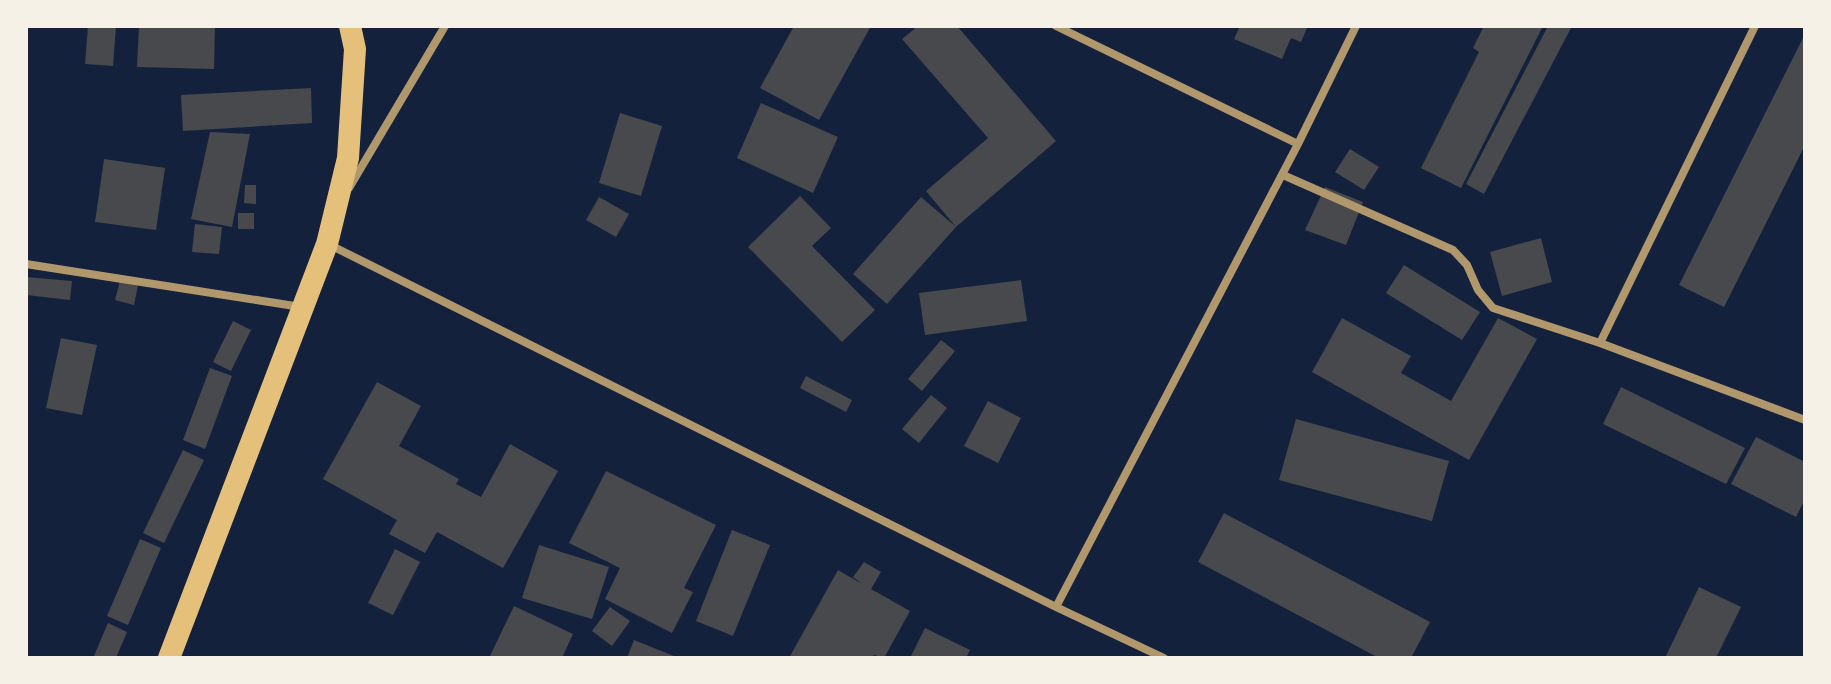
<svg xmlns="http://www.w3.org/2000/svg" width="1831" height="684" viewBox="0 0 1831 684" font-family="'PT Sans Narrow',sans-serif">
  <rect width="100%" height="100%" fill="#14213d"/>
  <path fill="#48494c" d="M88 26H116L113 66 85 64Z
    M139 26H215L214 69 137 67Z
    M794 26H871L819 120 760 88Z
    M918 26H957L1056 141 956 227 926 191 988 138 902 39Z
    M1240 26H1308L1301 42 1291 38 1282 59 1234 39Z
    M1484 26H1543L1461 188 1421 168 1479 52 1473 48Z
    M1548 26H1572L1484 194 1466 184Z
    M1805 34V145L1724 307 1679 285Z
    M311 88 312 123 183 131 181 95Z
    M761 103 838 137 813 193 737 158Z
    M620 113 662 126 641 196 599 183Z
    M210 132 250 134 232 227 191 219Z
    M1350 149 1379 167 1364 190 1335 172Z
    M104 159 165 168 156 230 95 222Z
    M245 185H256V204L244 203Z
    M1325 187 1363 202 1346 245 1305 230Z
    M800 196 831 228 812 246 875 310 842 342 748 247Z
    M599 197 629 214 616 237 586 220Z
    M921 197 956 227 887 304 853 274Z
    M238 213H254V229H238Z
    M195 224 222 227 219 254 192 252Z
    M1541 238 1552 282 1502 296 1490 252Z
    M1404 265 1480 312 1462 340 1386 293Z
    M26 277 72 281 70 300 26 295Z
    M1021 280 1027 321 925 335 919 293Z
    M120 281 138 285 134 305 115 300Z
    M1342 318 1411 356 1401 373 1451 401 1498 318 1537 339 1469 460 1312 372Z
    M233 321 251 330 231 371 213 362Z
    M61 338 97 345 82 415 46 408Z
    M941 340 955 351 922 391 908 379Z
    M210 368 232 376 205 449 183 440Z
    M806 376 852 400 846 412 800 388Z
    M377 382 421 406 399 446 459 479 456 484 481 497 510 444 558 471 503 568 437 532 425 553 389 534 397 520 323 479Z
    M1621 387 1745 448 1726 484 1603 424Z
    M931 395 947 408 919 443 902 429Z
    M988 401 1021 418 998 463 964 446Z
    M1296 419 1449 461 1432 521 1279 480Z
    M1756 437 1805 462V499L1796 517 1731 484Z
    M183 450 204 460 164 543 143 533Z
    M606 471 716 525 684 588 693 592 672 633 605 599 620 568 569 543Z
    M1224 513 1430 622 1411 658H1379L1198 562Z
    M732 530 770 545 733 636 696 621Z
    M140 539 161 548 128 625 107 616Z
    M539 545 609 567 592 619 522 598Z
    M395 549 420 562 393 615 368 603Z
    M864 562 881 572 871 589 910 611 884 658 874 655 872 658H789L838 570 862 584 853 577Z
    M1699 587 1741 607 1716 658H1665Z
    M514 606 573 634 562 658H489Z
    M610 607 630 621 612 646 592 631Z
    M108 623 127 632 116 658H93Z
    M925 628 970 650 966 658H910Z
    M634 640 679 658H627Z"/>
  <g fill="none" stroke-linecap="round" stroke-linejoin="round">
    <path stroke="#b1986c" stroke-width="8" d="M1056 26 1298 144
      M1283 175 1453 250 1467 265 1478 290 1493 308 1600 343 1805 420
      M349 188 445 26
      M328 244 1056 607 1164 658
      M26 264 301 307
      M1600 343 1755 26
      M1056 607 1298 144 1356 26"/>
    <path stroke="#e5c07b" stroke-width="22" d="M169 658 327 244 348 158 355 49 350 26"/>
  </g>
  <rect width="1831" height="684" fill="none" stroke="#f6f1e7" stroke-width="56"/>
</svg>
